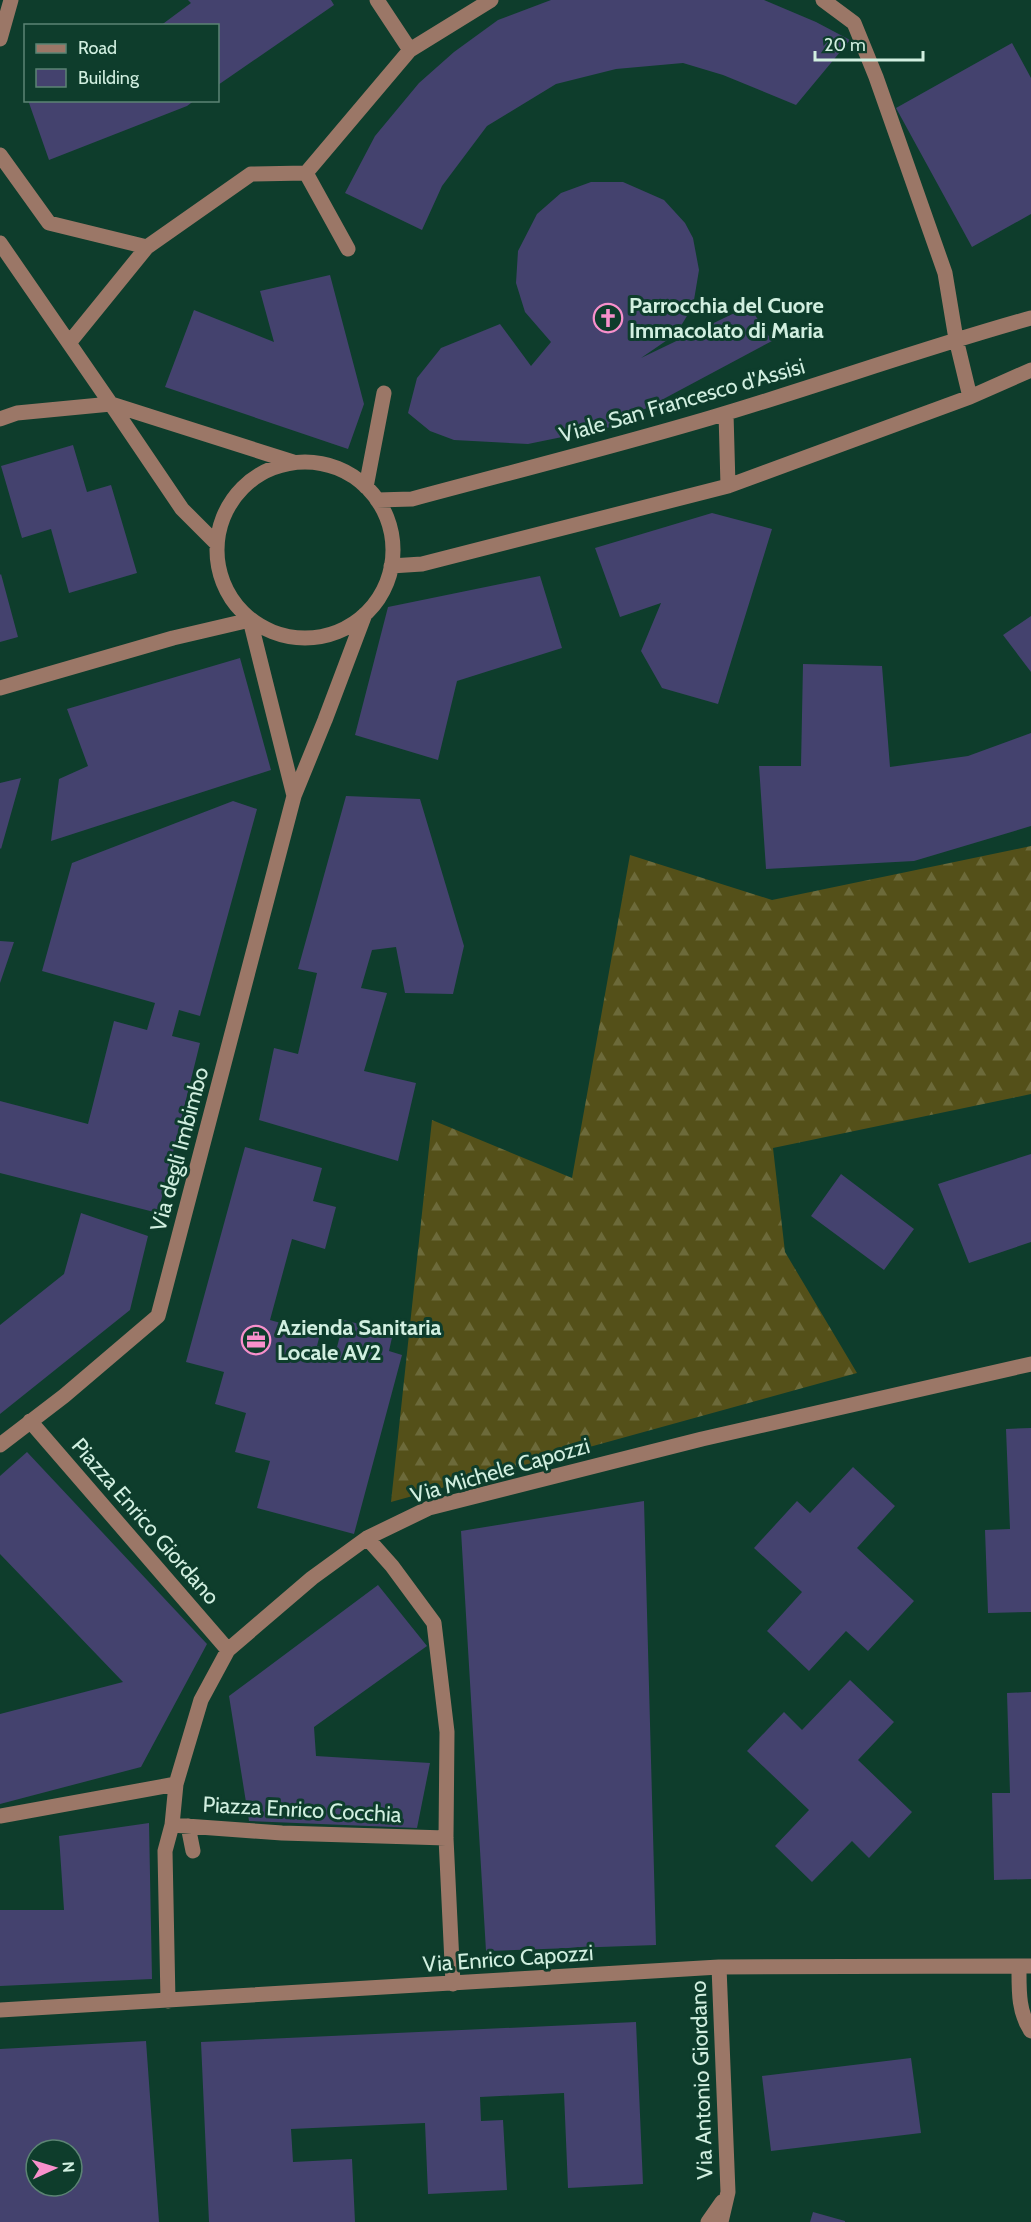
<svg xmlns="http://www.w3.org/2000/svg" width="1031" height="2222" viewBox="0 0 1031 2222" font-family="Cabin,sans-serif">
  <defs>
    <pattern id="forest-firs" width="22" height="20" patternUnits="userSpaceOnUse" patternTransform="scale(1.5)"><rect width="22" height="20" fill="#545019"/><path d="M5 1l3.5 6h-7zM16 11l3.5 6h-7z" fill="#6c6a3a"/></pattern>
  </defs>
  <rect width="100%" height="100%" fill="#0e3d2c"/>
  <path fill="url(#forest-firs)" d="M1031 846V1094L773 1148 785 1252 857 1373 391 1502 432 1120 572 1178 630 855 772 900Z"/>
  <path fill="#44426e" fill-rule="evenodd" d="M188 0H331L334 5 218 85V26H160L191 3Z
    M551 0H764L816 22 850 40 796 105 723 75 683 63 616 69 556 84 487 126 442 186 422 230 345 193 375 136 419 83 454 52 498 20Z
    M1012 43 1031 78V214L972 247 896 108Z
    M28 100H195L187 106 49 160Z
    M591 182H623L664 200 685 223 693 238 699 270 693 306 676 334 641 358 749 306 772 341 611 427 528 444 454 440 430 431 408 413 417 378 441 348 500 324 531 366 551 342 525 312 516 283 518 251 537 214 561 193Z
    M330 275 364 404 348 449 165 387 194 310 274 342 260 291Z
    M73 445 87 492 111 485 137 573 69 593 51 529 22 538 1 466Z
    M712 513 772 529 718 704 662 688 641 651 661 603 620 617 595 548Z
    M1 574 18 637 0 642V575Z
    M540 576 562 648 457 681 438 760 355 735 388 607Z
    M1031 616V672L1003 635Z
    M240 658 271 770 51 841 59 779 88 766 67 709Z
    M803 664 882 666 890 767 968 756 1031 733V826L914 861 766 869 759 766H801Z
    M21 778 1 849 0 848V783Z
    M346 796 420 799 464 946 453 994 405 993 396 947 372 950 361 988 387 993 364 1071 416 1083 398 1161 259 1120 274 1048 298 1054 317 973 298 969Z
    M233 801 257 809 200 1016 179 1010 172 1036 200 1043 158 1213 0 1173V1101L88 1124 114 1021 147 1030 155 1003 42 971 72 863Z
    M0 941 14 942 0 983Z
    M245 1147 322 1168 313 1201 336 1207 325 1249 292 1239 270 1320 320 1334 317 1346 336 1351 344 1320 393 1333 389 1351 402 1355 354 1534 257 1508 270 1461 235 1452 246 1413 215 1404 224 1372 186 1362Z
    M1031 1154V1242L969 1263 938 1184Z
    M841 1174 914 1229 884 1270 811 1216Z
    M81 1213 148 1236 130 1310 0 1414V1325L64 1274Z
    M1031 1428V1612L988 1613 985 1530 1010 1529 1006 1429Z
    M27 1452 207 1644 141 1767 0 1804V1714L123 1682 0 1554V1476Z
    M853 1467 895 1506 857 1548 914 1601 868 1651 846 1631 809 1671 767 1631 802 1592 754 1548 797 1501 810 1513Z
    M644 1501 656 1945 486 1951 461 1531Z
    M378 1585 427 1646 314 1727 316 1756 430 1763 417 1828 249 1821 229 1696Z
    M850 1680 894 1722 858 1760 912 1812 869 1858 852 1841 812 1882 775 1846 809 1810 747 1751 784 1712 802 1730Z
    M1031 1692V1879L994 1880 992 1793H1010L1007 1693Z
    M149 1823 152 1979 0 1986V1910H64L59 1836Z
    M636 2022 643 2184 568 2188 564 2093 480 2097 481 2121 503 2120 507 2190 428 2194 425 2123 291 2129 293 2162 352 2159 355 2222H209L201 2042Z
    M146 2041 159 2222H0V2049ZM36 2150H72V2186H36Z
    M911 2058 921 2133 771 2151 762 2076Z
    M813 2212 845 2221V2222H810Z"/>
  <g fill="none" stroke-linecap="round" stroke-linejoin="round">
    <path stroke="#9b7767" stroke-width="15" d="M377 0 410 50
      M823 0 854 23 876 77 945 273 956 339 970 397
      M0 39 11 0
      M0 155 49 223 147 247 251 174 306 173
      M0 243 111 404 17 413 0 419
      M348 249 306 173 410 50 491 0
      M69 343 147 247
      M726 413 728 486
      M217 550a88 88 0 1 1 176 0a88 88 0 1 1-176 0Z
      M366 487 384 393
      M377 500 412 499C512 472 612 447 710 418 818 386 923 348 1031 318
      M217 544 182 509 111 404 293 462
      M391 566 422 564 728 486 970 397 1031 370
      M0 688 173 638 250 620 294 796
      M30 1421 228 1650
      M0 1445 64 1396 158 1316 294 796 325 720 365 614
      M367 1538 392 1566 434 1623 447 1732 446 1838 453 1984
      M0 1816 176 1784 201 1700 228 1650 312 1578 367 1538 429 1508 702 1439 1031 1364
      M172 1825 282 1833 446 1838
      M188 1826 193 1851
      M719 1967 728 2192 721 2222
      M1019 1967C1019 1989 1018 2012 1031 2031
      M168 2001 165 1851 172 1825 176 1784
      M0 2010 719 1967 1031 1966
      M708 2222 722 2202"/>
  </g>
  <defs>
    <g id="church-ring" transform="scale(1.5)"><circle r="9.5" fill="#0e3d2c" stroke="#f890cc" stroke-width="1.5"/><path d="M-1.2-6h2.4v3.5h3.3v2.4h-3.3V6h-2.4V-.1h-3.3v-2.4h3.3Z" fill="#f890cc"/></g>
    <g id="office-ring" transform="scale(1.5)"><circle r="9.5" fill="#0e3d2c" stroke="#f890cc" stroke-width="1.5"/><path d="M-6-3h4V-5.5h4V-3h4V5H-6ZM-1-4.5V-3h2v-1.5ZM-6 0V1H6V0Z" fill="#f890cc"/></g>
  </defs>
  <g fill-rule="evenodd">
    <use href="#church-ring" x="608" y="318"/>
    <use href="#office-ring" x="256" y="1340"/>
  </g>
  <g text-anchor="middle" stroke-width="6" stroke-linejoin="round" paint-order="stroke">
    <g font-size="22" font-weight="bold" fill="#d1efe0" stroke="#0e3d2c" text-anchor="start">
      <text x="629" y="313">Parrocchia del Cuore<tspan x="629" dy="25">Immacolato di Maria</tspan></text>
      <text x="277" y="1335">Azienda Sanitaria<tspan x="277" dy="25">Locale AV2</tspan></text>
    </g>
    <g font-size="22" fill="#d1efe0" stroke="#0e3d2c">
      <text transform="translate(682 400) rotate(-16)" y="8">Viale San Francesco d'Assisi</text>
      <text transform="translate(179 1149) rotate(-75)" y="8">Via degli Imbimbo</text>
      <text transform="translate(500 1470) rotate(-16)" y="8">Via Michele Capozzi</text>
      <text transform="translate(146 1521) rotate(49)" y="8">Piazza Enrico Giordano</text>
      <text transform="translate(302 1809) rotate(3)" y="8">Piazza Enrico Cocchia</text>
      <text transform="translate(508 1958) rotate(-4)" y="8">Via Enrico Capozzi</text>
      <text transform="translate(701 2080) rotate(-92)" y="8">Via Antonio Giordano</text>
    </g>
  </g>
  <rect x="24" y="24" width="195" height="78" fill="#0e3d2c" stroke="#5c8474" stroke-width="1.5"/>
  <rect x="36" y="44" width="30" height="9" fill="#9b7767" stroke="#5c8474" stroke-width="1.5"/>
  <text x="78" y="54" font-size="18" fill="#d1efe0">Road</text>
  <rect x="36" y="69" width="30" height="18" fill="#44426e" stroke="#5c8474" stroke-width="1.5"/>
  <text x="78" y="84" font-size="18" fill="#d1efe0">Building</text>
  <g transform="translate(54 2168) rotate(86)"><circle r="28" fill="#0e3d2c" stroke="#5c8474" stroke-width="1.5"/>
  <path d="M0-4.5L10 22L0 15L-10 22Z" fill="#f890cc"/>
  <text y="-9" font-size="16" font-weight="bold" text-anchor="middle" fill="#d1efe0">N</text>
  </g>
  <path d="M815 51v9h108v-9" fill="none" stroke="#d1efe0" stroke-width="3"/>
  <text x="824" y="51" font-size="18" fill="#d1efe0" stroke="#0e3d2c" stroke-width="4.5" paint-order="stroke">20 m</text>
</svg>
